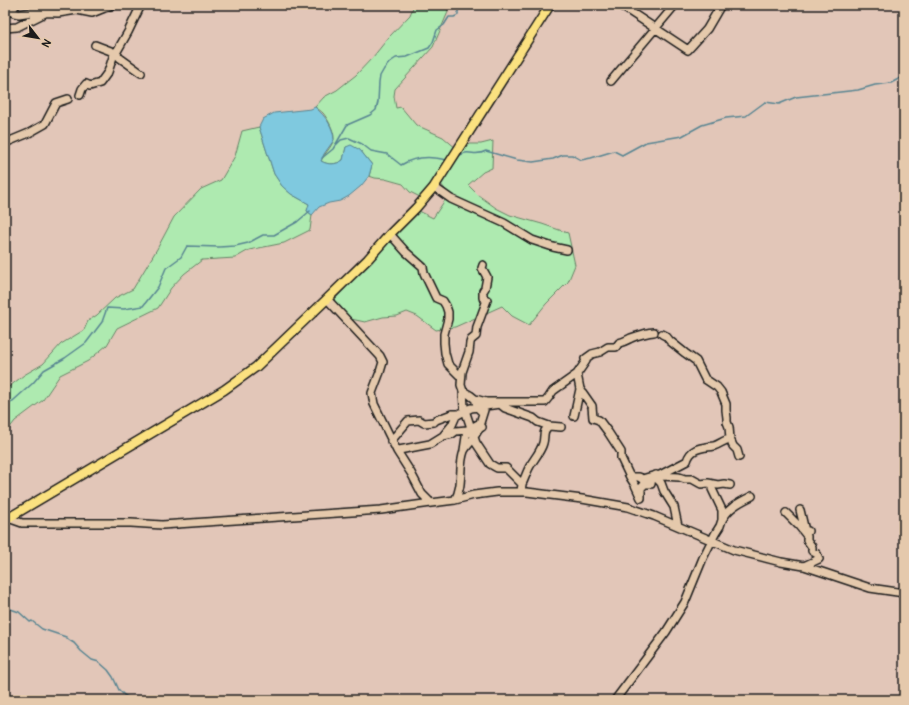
<svg xmlns="http://www.w3.org/2000/svg" width="909" height="705" viewBox="0 0 909 705" font-family="Pangolin,sans-serif">
  <rect width="100%" height="100%" fill="#e2c6b8"/>
  <filter id="ink" filterUnits="userSpaceOnUse"><feTurbulence type="fractalNoise" baseFrequency=".025" numOctaves="2"/><feDisplacementMap in="SourceGraphic" scale="8" xChannelSelector="R" yChannelSelector="G"/><feConvolveMatrix kernelMatrix="1 2 1 2 8 2 1 2 1" color-interpolation-filters="sRGB"/></filter>
  <g filter="url(#ink)">
    <path fill="#aeeab0" stroke="#658366" d="M414 5H446L448 12 433 47 395 89 394 96 396 108 401 107 416 125 443 137 457 149 422 198 410 192 403 184 385 179 375 178 369 176 372 165 360 150 346 147 343 160C336 165 328 165 321 161 324 154 330 149 333 142 337 135 328 119 323 113 321 111 318 109 315 107L324 97 337 90 356 75 373 57 389 37 410 15Z
      M259 127 274 174 282 186 291 194 309 204 307 211 312 215 310 230 284 243 249 250 235 258 202 260 184 274 171 288 158 308 117 328 107 345 88 361 60 375 43 400 15 421 5 434V390L24 375 43 364 61 344 84 330 88 321 97 315 115 298 133 289 157 249 174 217 201 189 221 180 235 156 242 131Z
      M493 141 492 168 483 172 468 185 478 195 496 208 510 215 542 224 568 233 575 265 568 282 546 304 529 325 512 316 502 306 455 327 436 330 417 316 407 312 397 316 383 317 365 322 351 319 334 300 419 211 433 218 449 194 440 183 468 144H481Z"/>
    <path fill="#7fc9df" stroke="#578491" d="M315 107C326 117 333 126 334 140L324 154 321 161C328 165 336 165 343 160L346 147 351 145 360 150 372 165 369 176 361 186 349 196 340 201 329 203 319 207 312 215 307 211 309 204 291 194 282 186 274 174 259 127 263 119 274 113 311 109Z"/>
    <g fill="none" stroke-linecap="round" stroke-linejoin="round">
      <path stroke="#578491" stroke-width="1.5" d="M335 146 341 140 349 138 362 144 371 151 387 154 401 165C415 156 431 156 447 160
        M458 155C461 155 463 154 465 153 473 152 477 156 486 151L517 160 533 162 553 159 563 155H572L581 160 591 158 614 151 622 155 646 142 682 136 702 125 726 118 746 116 765 102 779 104 796 97 858 90 875 85 891 83 904 76
        M322 158 333 149 347 125 370 115 376 110 378 102 379 83 380 76 384 69 390 62 396 58 407 57 429 48 433 42 437 30 444 25 449 17H454L458 15V10L465 5
        M5 408 33 383 44 370 65 358 86 343 102 322 107 308 124 309 143 306 158 287 166 268 181 257 187 246 219 247 235 246 248 243 263 235H274L297 222 310 211
        M5 607 19 612 30 622 32 621 42 629 66 637 69 640 74 643 81 651 92 660 99 662 108 670 113 677 119 690 124 695 132 700"/>
      <g stroke="#1c1c1c" stroke-width="10">
        <path id="minor" d="M620 5 688 50 707 29 721 5
          M5 12H10L16 5
          M14 13 19 14 32 12 58 13 77 10 92 13 112 5
          M5 28 17 27 45 13
          M95 45 116 53 120 58 141 73
          M611 81 675 5
          M80 95 82 89 86 84 90 86 100 83 108 72 113 57 116 53 128 32 141 5
          M5 143 29 133 45 124 56 103 68 99
          M434 187 451 199 504 223 532 240 553 247 567 250
          M390 234 406 252 423 267 424 273 436 298 443 301 446 306 448 312V319L444 334V343L445 353 448 364 461 377
          M483 265 482 268 487 277 485 288 483 291V298L487 300 477 327 476 336 471 340 470 343 469 352 462 372 461 385 463 391 470 395 475 399 478 408 483 413
          M327 299 380 356 383 362 380 372 372 393 374 404 397 451 411 473 422 494 431 503 455 500 474 495 497 492H527L582 499 628 507 654 516 734 550 781 562 804 566 870 588 904 593
          M662 334 666 336 670 341 685 353 696 361 705 379 717 387 721 392 726 404V410L727 418V422L729 427 730 439 733 446 737 450 739 457
          M580 389 592 406 593 418 599 420 608 432 621 452V458L630 477H639L642 479 656 475 658 476 660 475 662 476 679 477 685 479H692L701 484 708 483 718 485 724 484 730 485
          M463 391 464 407 476 443 490 464 497 468H506L522 484 521 492
          M475 399 486 402H545L549 397 553 391 577 374
          M574 416 580 389 577 374 586 361 585 359 592 354 600 352 608 347H616L619 343C624 342 627 340 631 338 636 336 649 332 654 332
          M443 436 452 425 456 416 463 412 471 408 500 404 505 408 533 418 538 422 549 426 561 427
          M391 441 408 421 419 420 424 423 434 422 436 420 452 414H459L460 413
          M464 450 467 430
          M397 451 399 450 430 444 443 436 452 434 456 431 467 430 480 423 484 410
          M656 475V478L661 483 664 491 674 507 678 526
          M660 475 687 461C691 447 703 448 714 446 720 444 724 440 730 439
          M630 477 635 485 641 498V488L645 484H651L652 478 656 475
          M522 484C525 478 527 471 530 466 534 459 541 451 543 443 545 436 542 431 549 426
          M455 500C464 485 458 467 464 451 466 447 470 443 473 439 476 435 477 429 482 427
          M800 510 805 531H808
          M786 513 799 526 807 536V540L812 547V551L817 554 819 559 804 566
          M8 518 22 523H131L162 525 381 510 431 503
          M722 520C729 507 740 502 752 496
          M615 700 666 632 685 602 703 558 715 534 720 526 722 520V510L712 489 713 484"/>
      </g>
      <g stroke="#1c1c1c" stroke-width="11">
        <path id="major" d="M5 520 224 390 256 367 327 299 368 259 390 234 416 208 434 187 550 5"/>
      </g>
      <use href="#minor" stroke="#e5c9ac" stroke-width="7"/>
      <use href="#major" stroke="#fbe180" stroke-width="8"/>
    </g>
  </g>
  <rect width="909" height="705" fill="none" stroke="#e5c9ac" stroke-width="20"/>
  <rect x="10" y="10" width="889" height="685" fill="none" stroke="#1c1c1c" stroke-width="1.5" filter="url(#ink)"/>
  <g transform="translate(38 38) rotate(121)" stroke="#e5c9ac" stroke-width="3" paint-order="stroke">
  <path d="M0-3L7 15L0 10L-7 15Z" fill="#1c1c1c"/>
  <text y="-6" font-size="11" font-weight="bold" text-anchor="middle" fill="#1c1c1c">N</text>
  </g>
</svg>
